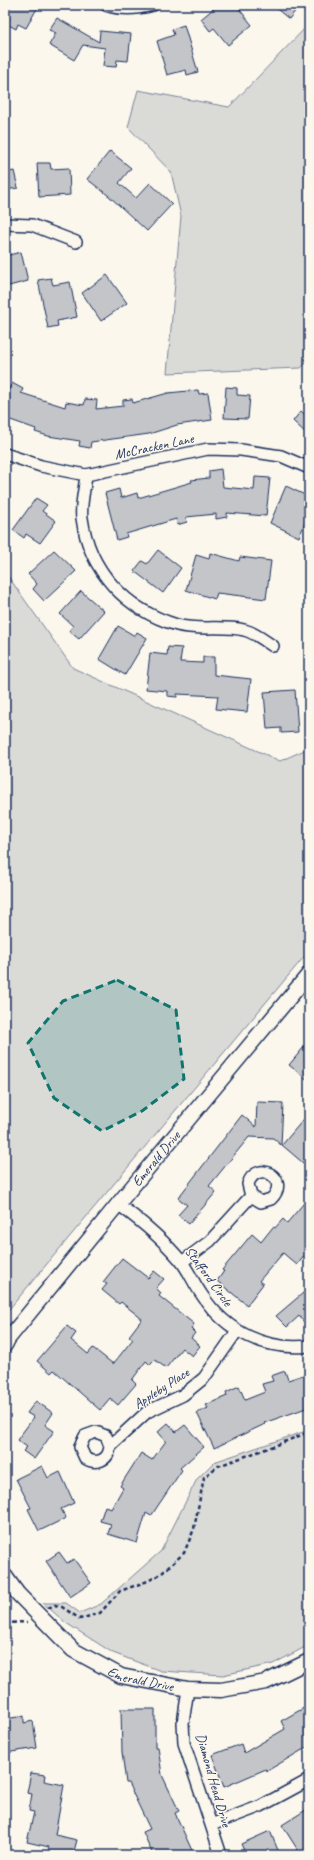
<svg xmlns="http://www.w3.org/2000/svg" width="314" height="1860" viewBox="0 0 314 1860" font-family="Caveat,sans-serif">
  <rect width="100%" height="100%" fill="#fbf7ec"/>
  <filter id="ink" filterUnits="userSpaceOnUse"><feTurbulence type="fractalNoise" baseFrequency=".025" numOctaves="2"/><feDisplacementMap in="SourceGraphic" scale="8" xChannelSelector="R" yChannelSelector="G"/><feConvolveMatrix kernelMatrix="1 2 1 2 8 2 1 2 1" color-interpolation-filters="sRGB"/></filter>
  <g filter="url(#ink)">
    <path fill="#dadad7" stroke="#7a849a" d="M309 24V360L301 368 167 373 181 216 171 172 128 127 138 90 229 107Z
      M5 572 73 668 280 761 309 748V951L5 1314Z
      M309 1430V1645L273 1664 223 1675 161 1671 113 1653 66 1623 43 1603H66L80 1613 101 1604 161 1551 197 1479 214 1462Z"/>
    <path fill="#c3c5c9" stroke="#1b2f5e" d="M5 5H39L26 28 18 24 16 29 7 24 10 19 5 16Z
      M218 5H236L252 25 228 45 214 28 210 31 201 19Z
      M272 5H290L296 10 289 19Z
      M57 18 99 42 100 31 131 34 128 61 117 60 116 67 103 66 105 48 83 45 74 60 49 45 56 33 49 30Z
      M184 25 198 72 187 75 186 70 167 75 157 41 174 35 172 29Z
      M110 151 131 168 119 183 136 198 150 183 172 204 147 231 109 196 87 179Z
      M37 163H50L51 169 69 168 70 195 39 197Z
      M14 171 18 188 5 190V173Z
      M21 252 28 281 5 287V256Z
      M107 275 127 303 101 321 82 293Z
      M51 278 53 285 70 282 77 317 57 321 58 326 48 328 38 280Z
      M12 383 23 389 21 393 65 407 66 402 84 405 85 399 97 400 96 409 123 406V400L132 399 133 403 168 393 198 390 199 394 208 393 212 420 177 425 149 434 91 442 90 448 79 446 80 441 48 436 35 432 36 429 5 418V396Z
      M226 387 237 388V395L250 396 248 419 224 418Z
      M301 411 309 418V436L293 421Z
      M221 469 223 487 254 490 255 477 270 478 266 516 227 513V517L216 519V514L186 517 187 522 177 525 176 519 126 534 127 537 117 540 105 493 119 489 121 498 137 493 138 498 192 482 191 480 209 478V471Z
      M286 486 309 497V513L299 537 270 523Z
      M36 498 47 505 42 511 56 521 40 543 26 534 24 538 13 530Z
      M54 550 76 571 44 601 33 589 37 584 28 574Z
      M158 550 181 568 163 593 134 571 142 561 147 564Z
      M210 553 239 561 240 557 271 561 266 599 217 593 215 599 186 590 196 555 209 559Z
      M81 591 104 611 79 639 69 631 73 626 60 614Z
      M118 626 135 636 137 632 147 638 125 675 99 659Z
      M168 647 182 648 180 662 203 663V657H214V675L251 679 247 712 216 709 218 696 177 694V697L167 696V691L146 689 150 653 167 655Z
      M295 690 298 732 281 733V728L267 729 264 692Z
      M309 1041V1081L289 1065Z
      M257 1102 283 1103 281 1145 273 1138 249 1137 209 1186 216 1192 189 1224 178 1215 187 1205 178 1198 242 1115 256 1127Z
      M309 1113V1168L282 1145Z
      M309 1197V1250L297 1265 283 1253 259 1281 263 1284 247 1305 217 1281 224 1271 222 1270 252 1234 261 1242 273 1227 275 1228 283 1219 287 1223Z
      M122 1258 148 1278 154 1271 164 1279 156 1288 161 1293 159 1296 194 1324 191 1329 195 1333 191 1338 200 1346 192 1356 182 1348 166 1368 155 1360 150 1365 146 1361 132 1380 136 1384 118 1405 110 1398 100 1410 54 1370 51 1373 37 1361 67 1326 76 1333 71 1340 88 1354 93 1348 113 1364 133 1339 129 1336 142 1319 121 1302 119 1304 102 1290 107 1284 103 1282Z
      M309 1288V1328L299 1316 287 1327 276 1316Z
      M285 1371 288 1380 309 1373V1407L264 1423 265 1424 214 1448 197 1413 208 1408 206 1405 227 1396 226 1392 239 1386 245 1400 265 1392 262 1384 273 1381 271 1376Z
      M36 1401 53 1413 45 1425 54 1431 34 1459 23 1451 27 1447 17 1440 34 1417 27 1413Z
      M168 1423 176 1432 185 1425 204 1447 180 1468 182 1470 151 1516 146 1513 137 1543 108 1534 111 1524 100 1521 105 1506 111 1509 123 1488 120 1486 141 1453 152 1460 166 1441 158 1432Z
      M42 1466 48 1478 60 1472 74 1503 61 1509 66 1518 39 1531 28 1509 31 1508 16 1479Z
      M59 1552 67 1563 74 1559 91 1583 70 1597 46 1561Z
      M309 1705V1746L267 1771 266 1769 224 1787 212 1755 241 1744 244 1753 285 1729 281 1721Z
      M121 1709H155V1747H158L162 1775 179 1811 175 1813 194 1855H153L143 1832 150 1829 128 1783H126L122 1752Z
      M24 1716V1723L33 1721 37 1748 5 1753V1719Z
      M31 1773 45 1775 44 1781 64 1785 55 1835 77 1840 73 1855H47L49 1847 27 1842 34 1812 29 1811 32 1794 27 1793Z
      M309 1808V1855H301L282 1825Z
      M270 1831 280 1855H246L241 1844Z"/>
    <g fill="none" stroke-linecap="round" stroke-linejoin="round">
      <g stroke="#1b2f5e" stroke-width="14">
        <path id="minor" d="M106 5C121 10 138 9 153 5
          M5 224 32 225 76 242
          M5 454 41 466 86 475 208 449 241 450 281 456 309 468
          M86 475C85 488 80 505 82 518 89 571 126 610 177 625 198 631 223 625 244 630 254 632 265 641 273 646
          M118 1204C141 1221 163 1239 181 1261 189 1271 194 1284 202 1295 226 1332 266 1351 309 1346
          M182 1262 210 1241 251 1196 261 1202 271 1199C292 1179 257 1158 248 1184L251 1196
          M110 1446C109 1461 96 1465 85 1458L80 1447 85 1436 96 1432 106 1436 110 1446 147 1412 183 1395 204 1378 237 1331
          M188 1689 183 1723 184 1743 221 1855
          M211 1825 261 1806 309 1780"/>
      </g>
      <g stroke="#1b2f5e" stroke-width="17">
        <g id="tertiary">
          <path id="s1" d="M5 1345 8 1339 118 1204 309 974"/>
          <path id="s2" d="M5 1576 18 1594 73 1650 121 1676 188 1689 221 1690 266 1682 309 1661"/>
        </g>
      </g>
      <path stroke="#1b2f5e" stroke-width="2.5" stroke-dasharray="4 3" stroke-linecap="butt" d="M48 1608 55 1605 62 1607 80 1619 100 1613 120 1591 148 1581 162 1573 184 1553 194 1529 204 1477 218 1466 274 1446 309 1432
        M5 1623 27 1622"/>
      <use href="#minor" stroke="#fbf7ec" stroke-width="11"/>
      <use href="#tertiary" stroke="#fbf7ec" stroke-width="14"/>
    </g>
  </g>
  <path fill="#0f766e" fill-opacity="0.2" stroke="#0f766e" stroke-width="3" stroke-dasharray="8 5" stroke-linejoin="round" d="M117 980 176 1010 184 1079 142 1111 102 1131 54 1098 28 1043 63 1001Z"/>
  <g text-anchor="middle" stroke-width="3" stroke-linejoin="round" paint-order="stroke">
    <g font-size="14" fill="#1b2f5e" stroke="#fbf7ec">
      <text transform="translate(154 446) rotate(-12)" y="5">McCracken Lane</text>
      <text dy="5" stroke="none"><textPath href="#s1" startOffset="240">Emerald Drive</textPath></text>
      <text transform="translate(209 1276) rotate(54)" y="5">Stafford Circle</text>
      <text transform="translate(161 1388) rotate(-33)" y="5">Appleby Place</text>
      <text dy="5" stroke="none"><textPath href="#s2" startOffset="175">Emerald Drive</textPath></text>
      <text transform="translate(214 1780) rotate(74)" y="5">Diamond Head Drive</text>
    </g>
  </g>
  <rect width="314" height="1860" fill="none" stroke="#fbf7ec" stroke-width="20"/>
  <rect x="10" y="10" width="294" height="1840" fill="none" stroke="#1b2f5e" stroke-width="1.5" filter="url(#ink)"/>
</svg>
